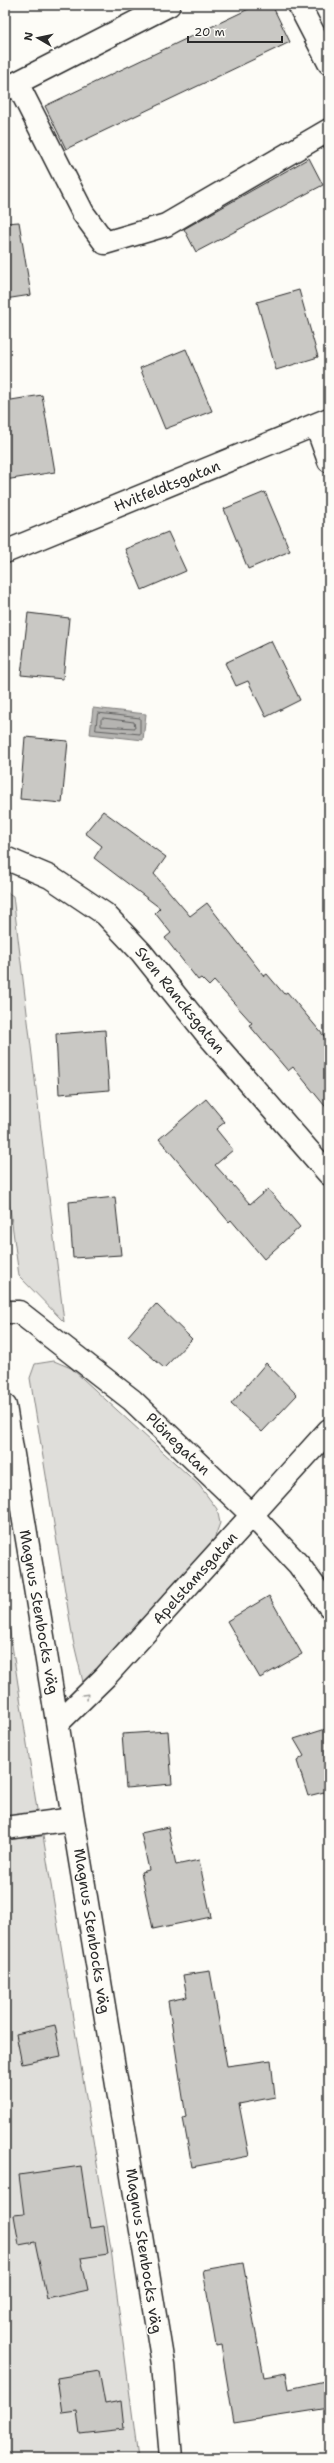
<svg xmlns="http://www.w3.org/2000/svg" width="334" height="2463" viewBox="0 0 334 2463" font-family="'Shantell Sans',sans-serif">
  <rect width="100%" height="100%" fill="#fdfcf7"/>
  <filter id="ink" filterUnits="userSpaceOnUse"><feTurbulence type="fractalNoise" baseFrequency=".025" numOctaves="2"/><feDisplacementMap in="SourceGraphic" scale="8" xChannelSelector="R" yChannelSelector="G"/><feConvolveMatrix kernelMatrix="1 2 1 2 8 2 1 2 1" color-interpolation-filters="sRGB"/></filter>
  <g filter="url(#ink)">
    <path fill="#dfdeda" stroke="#858482" d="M5 891 13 896 64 1322 19 1276 5 1171Z
      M54 1361 71 1368 199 1485 217 1509 220 1523 213 1542 116 1649 83 1682 73 1640 30 1378 35 1364Z
      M5 1599 38 1816 5 1821Z
      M43 1836 111 2249 138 2458H5V1840Z"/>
    <path fill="#b5b4b1" stroke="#7e7d7b" d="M93 708 146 714 143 740 90 734Z"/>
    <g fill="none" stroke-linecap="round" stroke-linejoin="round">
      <path stroke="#626261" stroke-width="1" d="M98 713 140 718V734L96 730Z
        M103 718 134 722 135 728 101 726V720Z"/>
    </g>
    <path fill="#c9c8c4" stroke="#2b2b2b" d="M257 5H272L290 42 66 149 45 106Z
      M309 158 323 185 196 252 184 229Z
      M19 222 31 295 5 299V223Z
      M299 290 318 357 276 370 257 302Z
      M186 349 212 411 165 429 140 368Z
      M42 395 55 472 5 480V401Z
      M265 492 290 551 248 569 224 509Z
      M168 532 186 571 142 590 125 549Z
      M28 613 69 618 63 679 21 675Z
      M271 641 300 700 266 717 248 681 236 686 225 663Z
      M25 737 68 741 62 803 20 799Z
      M103 811 166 857 154 874 190 916 207 903 264 976 267 974 284 994 287 992 329 1042V1111L293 1067 288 1071 249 1025 252 1023 214 981 209 986 201 978 198 980 165 938 171 933 155 913 160 908 94 858 102 846 85 833Z
      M105 1030 109 1090 59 1094 56 1034Z
      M206 1099 225 1122 216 1129 233 1150 215 1165 250 1204 268 1189 300 1227 264 1259 231 1220 229 1222 159 1139Z
      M115 1197 121 1255 73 1258 69 1202Z
      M156 1304 192 1339 164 1368 128 1336Z
      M266 1363 297 1395 262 1432 231 1404Z
      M269 1596 302 1654 260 1678 227 1621Z
      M329 1728V1800L324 1792 308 1796 297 1761 304 1756 294 1739Z
      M168 1731 172 1784 126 1788 122 1734Z
      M168 1827 176 1865 199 1860 211 1917 153 1929 141 1872 149 1870 141 1833Z
      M210 1971 227 2066 271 2060 275 2097 239 2104 249 2156 192 2167 183 2118 186 2117 168 2001 187 1997 183 1975Z
      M55 2025 61 2056 22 2064 16 2034Z
      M81 2166 90 2228 104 2226 108 2254 81 2258 88 2290 47 2299 35 2242 19 2245 14 2215 24 2214 19 2175Z
      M243 2263 264 2377 286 2373 289 2389 329 2380V2408L234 2423 221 2345 216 2346 203 2270Z
      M99 2371 105 2404 121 2401 124 2429 80 2434 77 2411 62 2413 57 2378Z"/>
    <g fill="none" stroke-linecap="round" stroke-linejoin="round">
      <g stroke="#2b2b2b" stroke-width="25">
        <path id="minor" d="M299 5 329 63
          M17 83 83 213 105 243 166 225 329 130
          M5 89 169 5
          M316 425 329 461
          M5 552 329 419
          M5 858 50 877 105 914 141 952 205 1032 329 1174
          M5 1312H19L132 1400 252 1515 299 1565 329 1606
          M5 1406 163 2364 171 2458
          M58 1723 106 1676 329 1430
          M5 1828 73 1819"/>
      </g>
      <use href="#minor" stroke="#fdfcf7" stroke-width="22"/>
    </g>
    <defs><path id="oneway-chevron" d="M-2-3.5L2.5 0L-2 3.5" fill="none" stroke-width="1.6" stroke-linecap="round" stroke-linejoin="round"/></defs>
    <use stroke="#9e9e9b" href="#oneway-chevron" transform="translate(86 1696) rotate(-45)"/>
  </g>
  <g text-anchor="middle" stroke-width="3" stroke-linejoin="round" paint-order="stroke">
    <g font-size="15" fill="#2b2b2b" stroke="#fdfcf7">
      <text transform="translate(167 486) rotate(-22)" y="5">Hvitfeldtsgatan</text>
      <text transform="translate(180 1000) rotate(51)" y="5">Sven Rancksgatan</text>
      <text transform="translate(178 1444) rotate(44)" y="5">Plönegatan</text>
      <text transform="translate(195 1578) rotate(-48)" y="5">Apelstamsgatan</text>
      <text transform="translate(39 1612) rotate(80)" y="5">Magnus Stenbocks väg</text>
      <text transform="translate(92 1931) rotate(81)" y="5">Magnus Stenbocks väg</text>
      <text transform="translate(144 2251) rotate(81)" y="5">Magnus Stenbocks väg</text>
    </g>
  </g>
  <rect width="334" height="2463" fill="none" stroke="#fdfcf7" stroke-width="20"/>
  <rect x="10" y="10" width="314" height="2443" fill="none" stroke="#2b2b2b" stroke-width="1.5" filter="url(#ink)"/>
  <g transform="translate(38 38) rotate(279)" stroke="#fdfcf7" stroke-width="3" paint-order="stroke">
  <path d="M0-3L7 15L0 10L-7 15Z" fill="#2b2b2b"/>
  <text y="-6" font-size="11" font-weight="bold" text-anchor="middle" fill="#2b2b2b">N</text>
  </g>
  <path d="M188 36v6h94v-6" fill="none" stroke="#2b2b2b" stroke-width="2"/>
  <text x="194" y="36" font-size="12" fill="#2b2b2b" stroke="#fdfcf7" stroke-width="3" paint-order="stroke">20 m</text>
</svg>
